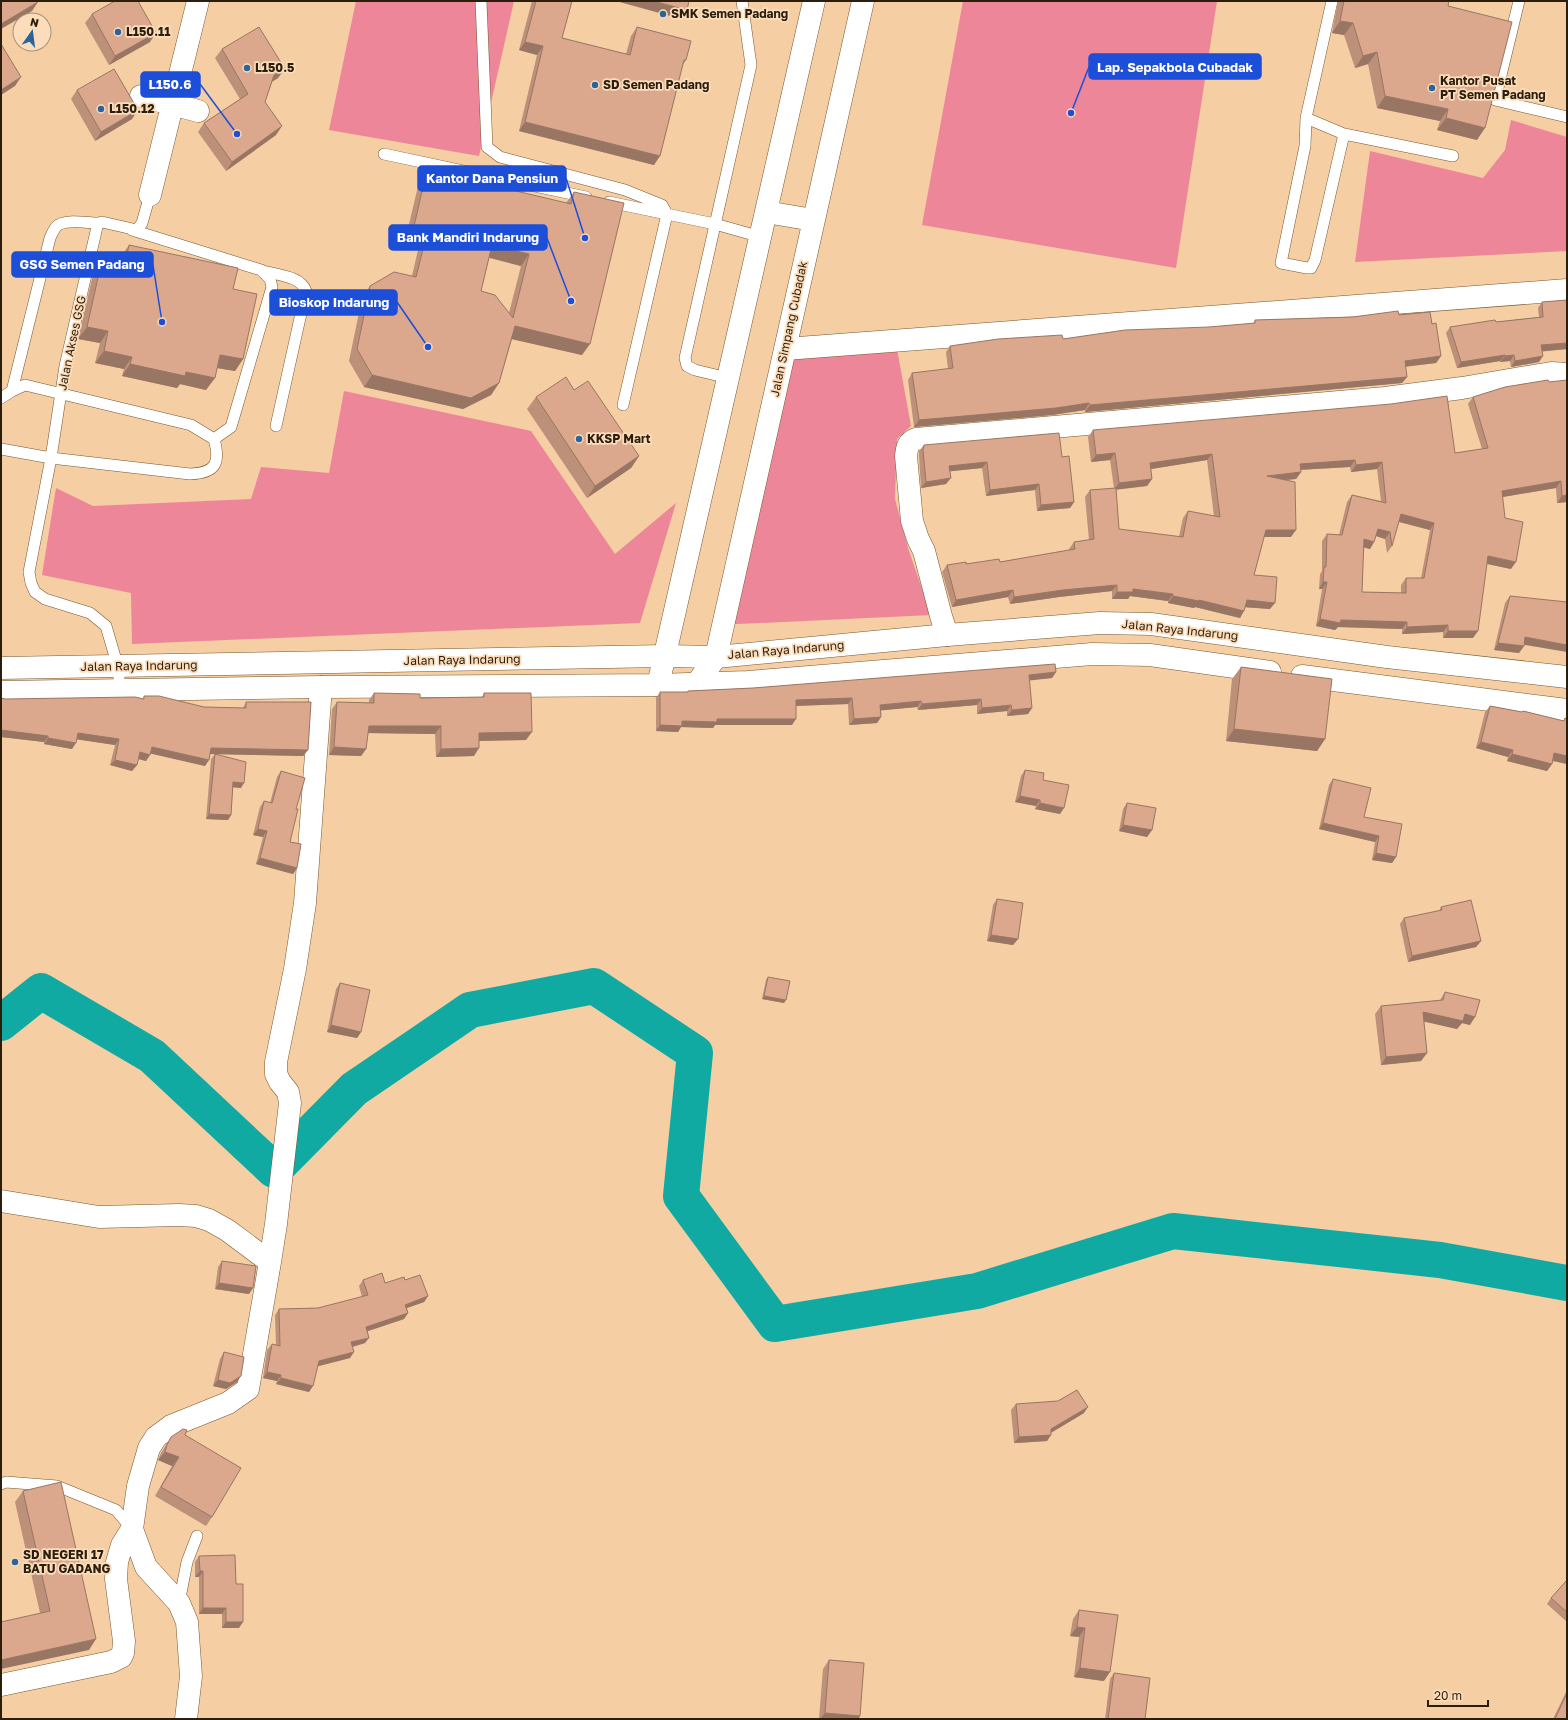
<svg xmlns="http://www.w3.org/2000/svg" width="1568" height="1720" viewBox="0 0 1568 1720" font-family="'Golos Text',sans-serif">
  <rect width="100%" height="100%" fill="#f5cea3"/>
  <path fill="#ed8698" d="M356 1H514L479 156 329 130Z
    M963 1H1217L1176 268 922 225Z
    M1511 120 1567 137V251L1355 262 1370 151 1483 178 1505 150Z
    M897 349 911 426 897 439 895 499 908 548 931 615 718 625 780 356Z
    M344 391 531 431 615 554 676 503 640 623 132 644 131 593 42 575 56 488 93 506 251 499 261 467 329 473Z"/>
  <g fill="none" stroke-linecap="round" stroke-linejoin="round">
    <path stroke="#10aaa3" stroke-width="36" d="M1 1023 41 991 152 1056 274 1170 354 1089 470 1010 594 986 695 1053 681 1196 775 1324 977 1291 1173 1231 1440 1260 1567 1283"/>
    <g stroke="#78572f" stroke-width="12">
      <path id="service" d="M481 1 487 147 500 157 625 190 662 205 667 214 623 405
        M1519 1 1495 100 1567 117
        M1306 118 1332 1
        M1344 134 1315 260 1311 268H1307L1281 263 1305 146 1306 118 1344 134 1453 156
        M384 154 586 197
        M609 202 715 224 761 237
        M132 230 261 270 270 279 272 287 231 427 214 439
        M263 271C277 275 301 276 306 291L276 426
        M728 378 695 370 687 366 685 358 751 65 742 1
        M12 391 50 238C52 234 54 228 58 225 69 219 87 223 99 223
        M1 398 12 391 25 385 191 425 214 439C221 464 215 473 190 474L51 458 1 449
        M120 689 118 667 106 626 90 613 45 599 35 592 31 583 29 572 51 458 65 366 97 227 99 223 102 222 137 230 142 223 150 195
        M1 1484 6 1482 57 1486 116 1510 132 1529
        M179 1603 187 1562 197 1536"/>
    </g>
    <g stroke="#78572f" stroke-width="23">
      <path id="minor" d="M141 96 198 111
        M150 195 198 1
        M766 212 813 220
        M785 349 1567 290
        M947 635 941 616 924 551 918 539 912 521 906 456C907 447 908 442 916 439L1385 398 1462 388 1551 373 1567 374
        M697 683 716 657 863 1
        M658 685 814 1
        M1 1201 99 1217 179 1215 196 1216 209 1220 227 1230 270 1262 276 1224 290 1103 288 1092 280 1082 276 1074V1062L295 969 305 903 321 687
        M132 1529 146 1567 179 1603 187 1622 191 1676 186 1719
        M1 1685 111 1662 121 1657 123 1653 124 1641 116 1579 117 1562 122 1545 132 1529 138 1486 149 1448 156 1437 171 1426 228 1403 248 1389 270 1262"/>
    </g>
    <g stroke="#78572f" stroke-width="23">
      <path id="trunk" d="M1 668 665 656 716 657 947 635 1100 623 1151 624 1387 657 1567 677
        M1302 676 1567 710
        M1 692 321 687 658 685 748 682 1092 654 1150 655 1270 672"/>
    </g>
    <use href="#service" stroke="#fff" stroke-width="11"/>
    <use href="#minor" stroke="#fff" stroke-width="22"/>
    <use href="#trunk" stroke="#fff" stroke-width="22"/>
  </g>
  <path fill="#bc9079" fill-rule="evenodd" d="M532 1H572L562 38 626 54 631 36 637 27 686 60 683 65 654 165 519 131 537 55 519 50Z
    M1338 1H1449L1448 6 1477 140 1437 130 1440 121 1377 108 1368 64 1355 68 1344 35 1332 33Z
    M92 14 150 42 109 65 85 23Z
    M222 49 278 78 272 82 265 102 276 135 226 171 198 132 204 123 240 99 215 58Z
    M77 90 132 119 95 141 71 99Z
    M427 170 566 203 574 192 582 355 512 339 499 383 491 395 463 409 364 387 349 361 362 298 370 286 412 276 420 241 406 237 419 182ZM489 258 521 266 509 313 481 291Z
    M129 245 233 289 243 359 235 371 217 368 206 390 180 384 177 388 122 376 124 369 95 363 100 343 78 339 95 266 103 255 120 258Z
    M1567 300V349L1542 351 1539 362 1511 367 1510 361 1500 362V361L1457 368 1446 333 1450 327 1539 317 1538 308 1542 302Z
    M1399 315 1432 324 1441 356 1436 363 1405 367 1407 377 1402 383 1085 412V410L1052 415 914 427 908 380 912 373 948 369 946 352 950 346 1063 339 1253 324 1255 320Z
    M1548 380 1567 502 1557 503 1556 488 1502 497 1511 569 1487 564 1473 638H1443V632L1402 634V629L1338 627 1335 630 1316 626 1322 589H1319L1320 574 1322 571V541L1327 534 1339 535 1347 502 1352 495 1381 501 1377 469 1351 472 1350 467 1300 470 1301 472 1296 479 1285 480 1291 537H1264L1254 575 1270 609 1245 607 1240 618 1195 607 1194 608 1168 603V601L1130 596 1128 599H1112V591L1059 597 1010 604 1008 597 952 607 942 572 947 565 1000 562 1069 550V549L1074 542 1089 540 1085 497 1090 490 1114 488 1110 460 1091 462 1088 437 1093 430 1455 453 1482 449 1468 404 1473 397ZM1207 460 1214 516 1188 511 1183 518 1179 537 1119 529 1116 489 1147 486 1152 479 1151 469ZM1399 522 1430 530 1421 578H1406L1401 585V593L1362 592 1363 547 1370 549 1374 542 1376 536 1385 539 1387 553 1392 546Z
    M574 390 639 456 631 468 587 498 527 409 536 397Z
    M924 445 1062 457 1074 502 1070 508 1037 511 1035 490 986 496 982 468 950 471 946 484 921 488 919 456V451Z
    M1510 596 1524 645V646L1519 653 1494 650 1505 603Z
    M1241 667 1325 739 1317 751 1226 741 1232 679Z
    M1056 672 1052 678 1029 680 1032 708 1028 714 1007 716V711L977 714V705L918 710 917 707 881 710V717L877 723 849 725 848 704 796 706 792 725H715L713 728 681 727 678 732 656 731V698L660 692H687L688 691 753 688Z
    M374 693 420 698 482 697 484 693 526 740 479 741 474 756 436 757 435 734 368 733 366 749 361 756 329 755 332 709 337 702 369 703V700Z
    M144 696 204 707 243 708 246 702 308 750 303 756 216 754 241 788 233 787 231 815 228 820 206 819 211 759 215 754H210L205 766 151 753 146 761 138 759 137 765 132 771 110 765 115 745 77 739 72 749 44 744V742L1 737V698L5 699H143Z
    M1490 706 1522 712 1523 711 1563 721 1565 718 1567 719V764L1552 761V764L1547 771 1507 761 1508 757 1476 748 1485 712Z
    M1025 770 1060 814 1035 809 1036 806 1015 802 1021 776Z
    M281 771 296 809 290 842 297 868 293 874 256 864 263 837 253 835 260 807 264 801 270 803 277 777Z
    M1333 779 1396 857 1392 863 1372 860 1375 842 1319 829 1329 785Z
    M1127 803 1152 830 1147 837 1119 831 1123 809Z
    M997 899 1018 939 1013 945 987 941 993 905Z
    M1441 907 1481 941 1476 947 1408 962 1400 924 1404 918 1439 911Z
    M768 977 784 1003 762 999 766 980Z
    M340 983 361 1032 357 1038 327 1032 336 989Z
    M1445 992 1470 1025 1462 1023 1457 1029 1424 1021 1427 1053 1421 1061 1381 1065 1375 1014 1381 1006 1440 1000Z
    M222 1261 249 1294 215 1289 218 1267Z
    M363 1280 385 1283 405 1280 428 1296 424 1302 407 1308 408 1313 404 1319 368 1331 365 1343 353 1347 350 1358 318 1366 309 1392 276 1384 277 1381 263 1378 267 1350 272 1344 276 1345 275 1315 279 1309 318 1308 362 1297 359 1286Z
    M224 1352 237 1382 226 1389 213 1386 220 1359Z
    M1016 1404 1084 1413 1051 1433V1435L1047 1441 1014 1443 1011 1410Z
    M185 1435 212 1517 206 1526 155 1496 172 1466 158 1460 161 1453 171 1437Z
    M23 1491 89 1650 40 1613 15 1502Z
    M199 1556 236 1584 239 1628H222V1614H199V1577H195V1562Z
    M1567 1580V1622L1547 1604 1551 1598Z
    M1079 1610 1104 1681 1074 1677 1079 1637 1070 1636 1073 1619Z
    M829 1660 860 1716 858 1719H819L823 1669Z
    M1114 1673 1145 1719H1105L1110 1679Z
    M1567 1690V1719H1553Z"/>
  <path fill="#997663" d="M616 1H653L687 10 681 19Z
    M38 2 32 11 1 29V24Z
    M1340 21 1353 23 1344 35 1332 33Z
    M156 33 150 42 109 65 115 56Z
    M525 42 543 46 537 55 519 50Z
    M1377 52 1368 64 1355 68 1363 56Z
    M285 69 278 78 268 84 274 75Z
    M21 77 15 86 1 95V90Z
    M1385 96 1448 109 1440 121 1377 108Z
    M138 110 132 119 95 141 101 132Z
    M1446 118 1485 128 1477 140 1437 130Z
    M525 122 660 156 654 165 519 131Z
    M282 126 276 135 226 171 232 162Z
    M414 226 428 229 420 241 406 237Z
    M492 245 529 254 521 266 484 256Z
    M515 326 590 344 582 355 507 338Z
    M87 327 108 331 100 343 78 339Z
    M1567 343V349L1537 352 1541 345Z
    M104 351 132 357 124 369 95 363Z
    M220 355 243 359 235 371 211 367Z
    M1505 355 1500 361 1457 368 1461 362Z
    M1514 355 1510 361 1500 362 1505 356Z
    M1441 356 1436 363 1400 367 1405 361Z
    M1543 356 1539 362 1511 367 1515 361Z
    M130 364 186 372 215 378 206 390 180 384 177 388 122 376Z
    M372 375 499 383 491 395 463 409 364 387Z
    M1407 377 1402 383 1085 412 1090 405Z
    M1089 403 1085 410 1052 415 914 427 919 420Z
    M1115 453 1110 460 1091 462 1096 455Z
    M1212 454 1207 460 1145 470 1150 463Z
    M639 456 631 468 587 498 595 486Z
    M1355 460 1350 467 1295 470 1300 464Z
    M987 462 982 468 944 472 949 466Z
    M1382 462 1377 469 1351 472 1356 465Z
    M1301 472 1296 479 1262 482 1267 476Z
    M951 478 946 484 921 488 926 482Z
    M1152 479 1147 486 1114 490 1119 483Z
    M1561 481 1556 488 1497 498 1502 491Z
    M1039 484 1035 490 986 496 990 490Z
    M1567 495V502L1557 503 1562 496Z
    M1074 502 1070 508 1037 511 1041 505Z
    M1401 514 1434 523 1430 530 1396 521Z
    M1378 529 1390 532 1385 539 1373 535Z
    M1266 530H1296L1291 537H1261Z
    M1364 539 1374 542 1370 549 1359 546Z
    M1488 556 1516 562 1511 569 1483 563Z
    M1323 582H1327L1322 589H1319Z
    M1117 585 1112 591 1059 597 1010 604 1014 597 1063 590Z
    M1133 589 1173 594 1168 601 1130 596 1128 599H1112L1117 592Z
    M1013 590 1008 597 952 607 956 600Z
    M1173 596 1199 600 1244 611 1240 618 1195 607 1194 608 1168 603Z
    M1247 600 1275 603 1270 609 1242 607Z
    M1320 619 1341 620 1407 622 1402 629 1338 627 1335 630 1316 626Z
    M1448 625 1443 632 1402 634 1407 627Z
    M1448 631H1478L1473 638H1443Z
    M1525 637 1567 645V652L1520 644Z
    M1498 643 1524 646 1519 653 1494 650Z
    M1056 672 1052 678 1025 681 1029 675Z
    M852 698 848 704 792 706 796 700Z
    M981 699 977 705 918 710 922 704Z
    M921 701 917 707 876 711 880 705Z
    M1011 705 1007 711 977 714 982 708Z
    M1032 708 1028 714 1007 716 1012 710Z
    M881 717 877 723 849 725 854 719Z
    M717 719H796L792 725H715L713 728 681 727 678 732 656 731 660 725 682 721Z
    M369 726H441L435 734 364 733Z
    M1234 729 1325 739 1317 751 1226 741Z
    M1 730 48 736 44 742 1 737Z
    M532 732 526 740 474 741 479 733Z
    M78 733 119 739 115 745 74 739Z
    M48 738 76 743 72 749 44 744Z
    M1481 742 1513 750 1508 757 1476 748Z
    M152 747 209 760 205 766 148 753Z
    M334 747 366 749 361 756 329 755Z
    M211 748 308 750 303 756 207 754Z
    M479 748 474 756 436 757 441 749Z
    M140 752 150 755 146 761 135 758Z
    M1554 753 1567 756V764L1550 760Z
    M1512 754 1552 764 1547 771 1507 761Z
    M115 760 137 765 132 771 110 765Z
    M233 782 244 783 241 788 230 787Z
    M1020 796 1040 800 1036 806 1015 802Z
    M1040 803 1064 808 1060 814 1035 809Z
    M209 814 231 815 228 820 206 819Z
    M1323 823 1379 836 1375 842 1319 829Z
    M1123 825 1152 830 1147 837 1119 831Z
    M258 829 267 831 263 837 253 835Z
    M1376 853 1396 857 1392 863 1372 860Z
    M260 858 297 868 293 874 256 864Z
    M991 935 1018 939 1013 945 987 941Z
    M1481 941 1476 947 1408 962 1412 956Z
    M764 996 786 1000 784 1003 762 999Z
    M1423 1012 1465 1014 1475 1017 1470 1025 1462 1023 1457 1029 1417 1020Z
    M331 1025 361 1032 357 1038 327 1032Z
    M1427 1053 1421 1061 1381 1065 1386 1057Z
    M219 1283 253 1288 249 1294 215 1289Z
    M428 1296 424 1302 401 1310 405 1305Z
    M408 1313 404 1319 362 1333 366 1327Z
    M369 1338 365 1343 347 1348 351 1342Z
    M354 1352 350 1358 315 1367 319 1361Z
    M267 1372 281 1375 277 1381 263 1378Z
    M241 1376 237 1382 226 1389 213 1386 218 1380Z
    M281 1378 313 1386 309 1392 276 1384Z
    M1088 1407 1084 1413 1047 1435H1051L1047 1441 1014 1443 1019 1437 1051 1429Z
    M165 1452 179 1457 172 1466 158 1460Z
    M200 1571H203L199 1577H195Z
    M203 1608H226L222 1614H199Z
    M226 1622H243L239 1628H222Z
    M1077 1627 1085 1628 1079 1637 1070 1636Z
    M96 1639 89 1650 1 1669V1660Z
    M1080 1668 1110 1672 1104 1681 1074 1677Z
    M825 1713 860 1716 858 1719H820Z"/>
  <path fill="#dba88d" stroke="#997663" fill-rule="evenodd" d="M1 1H38V2L1 24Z
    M115 1H138L156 33 115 56 92 14Z
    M536 1H572L562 38 630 55 637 27 691 41 686 60H684L660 156 525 122 543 46 525 42Z
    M653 1H689L687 10Z
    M1344 1H1449L1448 6 1512 22 1485 128 1446 118 1448 109 1385 96 1377 52 1363 56 1353 23 1340 21Z
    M259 27 285 69 274 75 265 102 282 126 232 162 204 123 248 94 222 49Z
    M1 44 21 77 1 90Z
    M114 69 138 110 101 132 77 90Z
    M427 170 571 204 574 192 624 203 590 344 515 326 499 383 471 398 372 375 357 349 370 286 394 272 416 277 428 229 414 226ZM492 245 529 254 513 318 495 295 481 291Z
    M129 245 238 268 233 289 257 294 243 359 220 355 215 378 186 372 185 376 130 364 132 357 104 351 108 331 87 327 103 255 126 259Z
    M1567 300V343L1541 345 1543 356 1515 361 1514 355 1505 356V355L1461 362 1450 327 1495 320 1496 322 1543 317 1542 302Z
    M1398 311 1399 315 1430 312 1432 324 1436 323 1441 356 1405 361 1407 377 1090 405 1089 403 1056 408 919 420 912 373 953 368 950 346 998 339 1062 335 1063 339 1125 330 1209 327 1255 323V320L1353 317Z
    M566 377 574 390 588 381 639 456 595 486 536 397Z
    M1548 380 1549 382 1567 380V495L1562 496 1561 481 1502 491 1505 518 1523 522 1516 562 1488 556 1478 631H1448V625L1407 627V622L1341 620 1340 623 1320 619 1327 582H1323L1324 567H1326L1327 534 1342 535 1352 495 1386 503 1382 462 1356 465 1355 460 1300 464 1301 472 1267 476 1295 482 1296 530H1266L1254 575 1277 577 1275 603 1247 600 1244 611 1199 600V601L1173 596V594L1133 589V592H1117V585L1063 590 1014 597 1013 590 956 600 947 565 966 562V564L999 559 1000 562 1075 549 1074 542 1094 539 1090 490 1116 488 1119 529 1183 537 1188 511 1220 517 1212 454 1150 463 1152 479 1119 483 1115 453 1096 455 1093 430 1391 404 1447 396 1455 453 1488 448 1473 397 1505 387ZM1401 514 1434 523 1424 578H1406V593L1362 592 1364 539 1374 542 1378 529 1390 532 1392 546Z
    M1059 433 1062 457 1069 456 1074 502 1041 505 1039 484 990 490 987 462 949 466 951 478 926 482 923 450 924 445Z
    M1510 596 1567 602V645L1525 637 1524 646 1498 643Z
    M1055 664 1056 672 1029 675 1032 708 1012 710 1011 705 982 708 981 699 922 704 921 701 880 705 881 717 854 719 852 698 796 700V719H717V722L682 721V726L660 725V692H688V691L753 688Z
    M1241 667 1332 679 1325 739 1234 729Z
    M374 693 420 694V698L484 697V693H531L532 732 479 733V748L441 749V726H369L366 749 334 747 337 702 374 703Z
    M144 696H159L204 707 246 708V702H311L308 750 211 748 209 760 152 747 150 755 140 752 137 765 115 760 119 739 78 733 76 743 48 738V736L1 730V698L5 699 135 697 144 699Z
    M1490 706 1522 712 1523 711 1564 721 1565 718 1567 719V756L1554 753 1552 764 1512 754 1513 750 1481 742Z
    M215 754 246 762 244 783 233 782 231 815 209 814Z
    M1025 770 1044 773 1043 780 1069 785 1064 808 1040 803V800L1020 796Z
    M281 771 305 778 296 809H298L290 842 301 844 297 868 260 858 267 831 258 829 264 801 272 803Z
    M1333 779 1371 788 1364 817 1402 824 1396 857 1376 853 1379 836 1323 823Z
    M1127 803 1156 808 1152 830 1123 825Z
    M997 899 1023 903 1018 939 991 935Z
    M1471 900 1481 941 1412 956 1404 918 1442 910 1441 907Z
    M768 977 790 981 786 1000 764 996Z
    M340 983 370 990 361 1032 331 1025Z
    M1445 992 1480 1000 1475 1017 1465 1014 1463 1021 1423 1012 1427 1053 1386 1057 1381 1006 1443 1000Z
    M222 1261 256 1266 253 1288 219 1283Z
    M382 1273 385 1283 404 1277 405 1280 420 1275 428 1296 405 1305 408 1313 366 1327 369 1338 351 1342 354 1352 319 1361 313 1386 281 1378V1375L267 1372 272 1344 280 1346 279 1309 318 1308 368 1295 363 1280Z
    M224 1352 244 1357 241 1376 230 1383 218 1380Z
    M1077 1390 1088 1407 1051 1429V1435L1019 1437 1016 1404 1058 1401Z
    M183 1429 187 1430 185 1435 241 1468 212 1517 161 1487 179 1457 165 1452 167 1445 171 1437Z
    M61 1482 96 1639 1 1660V1622L50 1611 23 1491Z
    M235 1555 236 1584H243V1622H226V1608H203V1571H200L199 1556Z
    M1567 1580V1612L1551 1598Z
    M1079 1610 1118 1615 1110 1672 1080 1668 1085 1628 1077 1627Z
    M829 1660 864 1663 860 1716 825 1713Z
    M1114 1673 1150 1678 1145 1719H1108Z
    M1567 1693V1719H1555Z"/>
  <g fill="#29659c" stroke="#fcddbb" stroke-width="1.5">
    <circle cx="663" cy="14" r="4"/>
    <circle cx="118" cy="32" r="4"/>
    <circle cx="247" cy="68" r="4"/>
    <circle cx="595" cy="85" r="4"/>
    <circle cx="1432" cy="88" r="4"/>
    <circle cx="101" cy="109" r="4"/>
    <circle cx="579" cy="439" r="4"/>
    <circle cx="15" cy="1562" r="4"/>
  </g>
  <g text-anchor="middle" stroke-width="3.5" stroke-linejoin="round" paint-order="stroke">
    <g font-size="12" font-weight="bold" fill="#2c1e0d" stroke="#fcddbb" text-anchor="start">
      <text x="671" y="18">SMK Semen Padang</text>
      <text x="126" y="36">L150.11</text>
      <text x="255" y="72">L150.5</text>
      <text x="1440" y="85">Kantor Pusat<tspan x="1440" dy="14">PT Semen Padang</tspan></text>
      <text x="603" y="89">SD Semen Padang</text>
      <text x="109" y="113">L150.12</text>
      <text x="587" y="443">KKSP Mart</text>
      <text x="23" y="1559">SD NEGERI 17<tspan x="23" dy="14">BATU GADANG</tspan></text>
    </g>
    <g font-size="12" fill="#2c1e0d" stroke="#fcddbb">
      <text transform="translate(789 329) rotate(-78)" y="4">Jalan Simpang Cubadak</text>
      <text transform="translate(72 343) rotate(-78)" y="4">Jalan Akses GSG</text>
      <text transform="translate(1180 630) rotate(6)" y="4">Jalan Raya Indarung</text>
      <text transform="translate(786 650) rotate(-5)" y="4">Jalan Raya Indarung</text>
      <text transform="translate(462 660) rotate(-1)" y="4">Jalan Raya Indarung</text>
      <text transform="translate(139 666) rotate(-1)" y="4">Jalan Raya Indarung</text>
    </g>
  </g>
  <path fill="none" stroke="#1d4ed8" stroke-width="1.5" d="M1071 113L1089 67M237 134L200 84M585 238L566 178M571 301L547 238M162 322L153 265M428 347L397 302"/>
  <g fill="#1d4ed8" stroke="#fcddbb" stroke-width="1.5">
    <circle cx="1071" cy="113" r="4"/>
    <circle cx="237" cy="134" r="4"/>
    <circle cx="585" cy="238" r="4"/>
    <circle cx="571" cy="301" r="4"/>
    <circle cx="162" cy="322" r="4"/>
    <circle cx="428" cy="347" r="4"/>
  </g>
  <g fill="#1d4ed8" stroke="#1d4ed8" stroke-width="1.5">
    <rect x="1089" y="54" width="172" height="25" rx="4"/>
    <rect x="141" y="72" width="59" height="25" rx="4"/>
    <rect x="418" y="166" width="148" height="25" rx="4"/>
    <rect x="389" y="225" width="158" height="25" rx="4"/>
    <rect x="12" y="252" width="141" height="25" rx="4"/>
    <rect x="270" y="290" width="127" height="25" rx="4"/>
  </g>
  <g font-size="13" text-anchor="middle" font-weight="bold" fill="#fff">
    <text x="1175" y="72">Lap. Sepakbola Cubadak</text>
    <text x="170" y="89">L150.6</text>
    <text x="492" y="183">Kantor Dana Pensiun</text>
    <text x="468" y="242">Bank Mandiri Indarung</text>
    <text x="82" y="269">GSG Semen Padang</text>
    <text x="334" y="307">Bioskop Indarung</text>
  </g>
  <rect width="1568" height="1720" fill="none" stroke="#2c1e0d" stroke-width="4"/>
  <g transform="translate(32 32) rotate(14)"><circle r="19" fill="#fcddbb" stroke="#a99175"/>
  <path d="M0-3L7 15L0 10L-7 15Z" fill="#29659c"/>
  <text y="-6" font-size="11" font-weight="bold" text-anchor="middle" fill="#2c1e0d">N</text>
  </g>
  <path d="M1428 1700v6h60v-6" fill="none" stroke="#2c1e0d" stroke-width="2"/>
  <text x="1434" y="1700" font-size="12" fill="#2c1e0d" stroke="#fcddbb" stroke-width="3" paint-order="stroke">20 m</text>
</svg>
